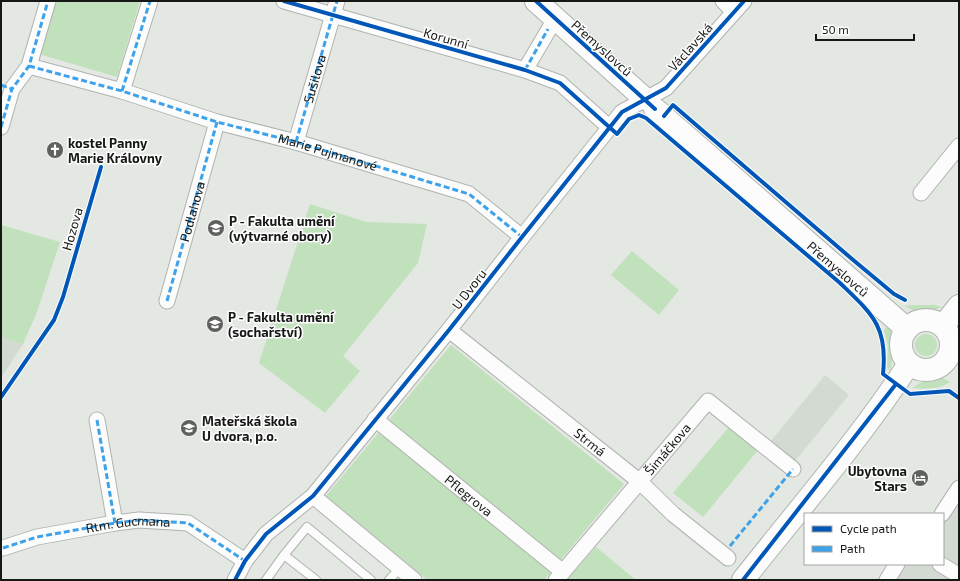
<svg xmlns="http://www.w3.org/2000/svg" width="960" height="581" viewBox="0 0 960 581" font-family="'Exo 2',sans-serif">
  <rect width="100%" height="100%" fill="#e4e8e3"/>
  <path fill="#d2dad1" d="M1 337 23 344 1 378Z
    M825 375 849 395 795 461 771 441Z
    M959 498V569L943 559V522Z
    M901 564H943L959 571V580H893Z"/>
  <path fill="#c1e0bc" d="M55 1H140L117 77 39 54Z
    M310 204 366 222 427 224 418 263 343 356 360 371 325 413 259 363Z
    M1 225 60 242 37 312 23 344 1 337Z
    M632 251 679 290 659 315 611 275Z
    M912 305H935L942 307C927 314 919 315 905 306Z
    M888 325C895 340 894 356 890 371L887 367 888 346 884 330Z
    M915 345a11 11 0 1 1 22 0a11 11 0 1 1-22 0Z
    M451 345 624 484 544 580H427L326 496Z
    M935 378H943L950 382C938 390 926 389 912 388L925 380Z
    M729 427 758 450 703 517 673 493Z
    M596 547 636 580H567Z"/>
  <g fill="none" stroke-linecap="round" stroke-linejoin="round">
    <g stroke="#b0b3af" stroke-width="10">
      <path id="lane" d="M266 580 284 555
        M316 580 284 555 307 527 371 580
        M389 580 400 568"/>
    </g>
    <g stroke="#b0b3af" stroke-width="17">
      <g id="street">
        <path d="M284 1 525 70 560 83 610 128"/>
        <path d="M723 1 734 12"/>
        <path d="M29 66 122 91 217 122 296 142 469 194 522 237"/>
        <path d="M525 70 555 19"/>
        <path d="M122 91 150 1"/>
        <path d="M1 127 12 89 29 66 48 1"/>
        <path id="s1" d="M296 142 337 1"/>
        <path d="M921 193 959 146"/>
        <path id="s2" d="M167 301 217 122"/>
        <path id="s3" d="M449 330 639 481 673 514 728 558"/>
        <path id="s4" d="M375 419 563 572"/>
        <path d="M97 420 115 523"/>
        <path d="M313 496 414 580"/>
        <path d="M942 514 959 488"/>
        <path d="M3 548 37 537 115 523 139 520 188 523 245 561"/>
        <path d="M940 564 955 573"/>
        <path d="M235 580 245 561 266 534 313 496 449 330 522 237 622 112 666 88 744 1"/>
        <path id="s5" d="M556 580 708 401 793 469"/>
        <path d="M887 580 897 564"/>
      </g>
    </g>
    <g stroke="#b0b3af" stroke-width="24">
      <g id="secondary">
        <path d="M536 1 645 99"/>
        <path id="s6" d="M655 109 907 329"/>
        <circle cx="926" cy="345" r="25"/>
        <path d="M943 326 959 306"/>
        <path d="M743 580C799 509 859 440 909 364"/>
      </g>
    </g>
    <use href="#lane" stroke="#fbfcfb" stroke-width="8"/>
    <use href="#street" stroke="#fbfcfb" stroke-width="15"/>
    <use href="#secondary" stroke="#fbfcfb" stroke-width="22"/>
    <g stroke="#3da2ea" stroke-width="3" stroke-dasharray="6 3" stroke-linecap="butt">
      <path id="s7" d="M29 66 122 91 217 122 296 142 469 194 522 237"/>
      <path d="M525 70 548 29"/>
      <path d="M1 85 12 89"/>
      <path d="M122 91 150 1"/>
      <path d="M1 127 12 89 29 66 48 1"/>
      <path d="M296 142 337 1"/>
      <path d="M167 301 217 122"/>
      <path d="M97 420 115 523"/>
      <path d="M730 546 793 469"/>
      <path id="s8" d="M3 548 37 537 115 523 139 520 188 523 245 561"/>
    </g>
    <g stroke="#fff" stroke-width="6">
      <path id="cycleway" d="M284 1 525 70 560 83 617 134 629 119 639 115 646 118 840 283C872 314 888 326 883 374L910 394 949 391 959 398
        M536 1 655 109
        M664 116 673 105 852 259 894 294 905 300
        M1 397 54 320 63 297 101 167
        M235 580 245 561 266 534 313 496 449 330 522 237 622 112 666 88 744 1
        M743 580 896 384"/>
    </g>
    <use href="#cycleway" stroke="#0057b8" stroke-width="4"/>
  </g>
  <defs>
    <g id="church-disc" transform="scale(0.9)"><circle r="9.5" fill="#5e615e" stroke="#fff"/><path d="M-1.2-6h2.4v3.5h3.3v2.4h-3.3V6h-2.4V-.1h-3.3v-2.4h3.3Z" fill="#fff"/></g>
    <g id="university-disc" transform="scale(0.9)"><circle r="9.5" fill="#5e615e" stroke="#fff"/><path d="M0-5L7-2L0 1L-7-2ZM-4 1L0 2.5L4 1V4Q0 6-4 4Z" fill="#fff"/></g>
    <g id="school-disc" transform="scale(0.9)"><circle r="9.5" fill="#5e615e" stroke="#fff"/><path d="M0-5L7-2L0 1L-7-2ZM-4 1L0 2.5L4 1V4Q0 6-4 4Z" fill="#fff"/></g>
    <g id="hotel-disc" transform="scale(0.9)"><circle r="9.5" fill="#5e615e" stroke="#fff"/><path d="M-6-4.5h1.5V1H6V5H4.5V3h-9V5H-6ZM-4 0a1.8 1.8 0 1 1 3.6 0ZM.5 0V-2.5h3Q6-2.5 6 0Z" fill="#fff"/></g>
  </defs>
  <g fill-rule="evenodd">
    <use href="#church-disc" x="55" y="150"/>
    <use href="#university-disc" x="216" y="228"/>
    <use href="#university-disc" x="215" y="324"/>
    <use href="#school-disc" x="189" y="428"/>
    <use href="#hotel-disc" x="920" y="478"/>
  </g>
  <g text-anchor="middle" stroke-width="3" stroke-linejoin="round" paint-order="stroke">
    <g font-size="13" fill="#161816" stroke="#fff">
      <text transform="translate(446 38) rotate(16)" y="5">Korunní</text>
      <text transform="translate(690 47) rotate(-48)" y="5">Václavská</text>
      <text transform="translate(602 48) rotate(42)" y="5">Přemyslovců</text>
      <text dy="5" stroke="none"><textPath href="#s1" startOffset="66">Sušilova</textPath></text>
      <text dy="5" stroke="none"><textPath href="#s7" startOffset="311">Marie Pujmanové</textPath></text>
      <text dy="5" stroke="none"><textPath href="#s2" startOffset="93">Podlahova</textPath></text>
      <text transform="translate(72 229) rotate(-74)" y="5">Hozova</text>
      <text dy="5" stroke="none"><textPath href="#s6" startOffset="243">Přemyslovců</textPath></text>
      <text transform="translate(469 289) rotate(-52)" y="5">U Dvoru</text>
      <text dy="5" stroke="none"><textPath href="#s3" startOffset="180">Strmá</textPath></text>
      <text dy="5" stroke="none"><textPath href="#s5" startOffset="172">Šimáčkova</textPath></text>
      <text dy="5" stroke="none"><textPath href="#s4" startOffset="121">Pflegrova</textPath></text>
      <text dy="5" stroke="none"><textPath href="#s8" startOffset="128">Rtm. Gucmana</textPath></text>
    </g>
    <g font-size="13" font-weight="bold" fill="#161816" stroke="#fff" text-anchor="start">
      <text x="68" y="148">kostel Panny<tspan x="68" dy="15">Marie Královny</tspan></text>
      <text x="229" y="226">P - Fakulta umění<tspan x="229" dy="15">(výtvarné obory)</tspan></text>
      <text x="228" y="322">P - Fakulta umění<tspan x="228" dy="15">(sochařství)</tspan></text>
      <text x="202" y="426">Mateřská škola<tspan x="202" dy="15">U dvora, p.o.</tspan></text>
      <text x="907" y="476" text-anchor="end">Ubytovna<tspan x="907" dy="15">Stars</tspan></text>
    </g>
  </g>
  <rect width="960" height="581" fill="none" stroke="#161816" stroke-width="4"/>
  <rect x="804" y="513" width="140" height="52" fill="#ffffff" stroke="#a2a3a2"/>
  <rect x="812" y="526" width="20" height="6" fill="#0057b8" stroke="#a2a3a2"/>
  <text x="840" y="533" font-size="12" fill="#161816">Cycle path</text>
  <rect x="812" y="546" width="20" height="6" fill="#3da2ea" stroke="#a2a3a2"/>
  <text x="840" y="553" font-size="12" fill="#161816">Path</text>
  <path d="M816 34v6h98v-6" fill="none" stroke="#161816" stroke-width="2"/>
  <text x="822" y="34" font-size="12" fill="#161816" stroke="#ffffff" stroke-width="3" paint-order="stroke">50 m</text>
</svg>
